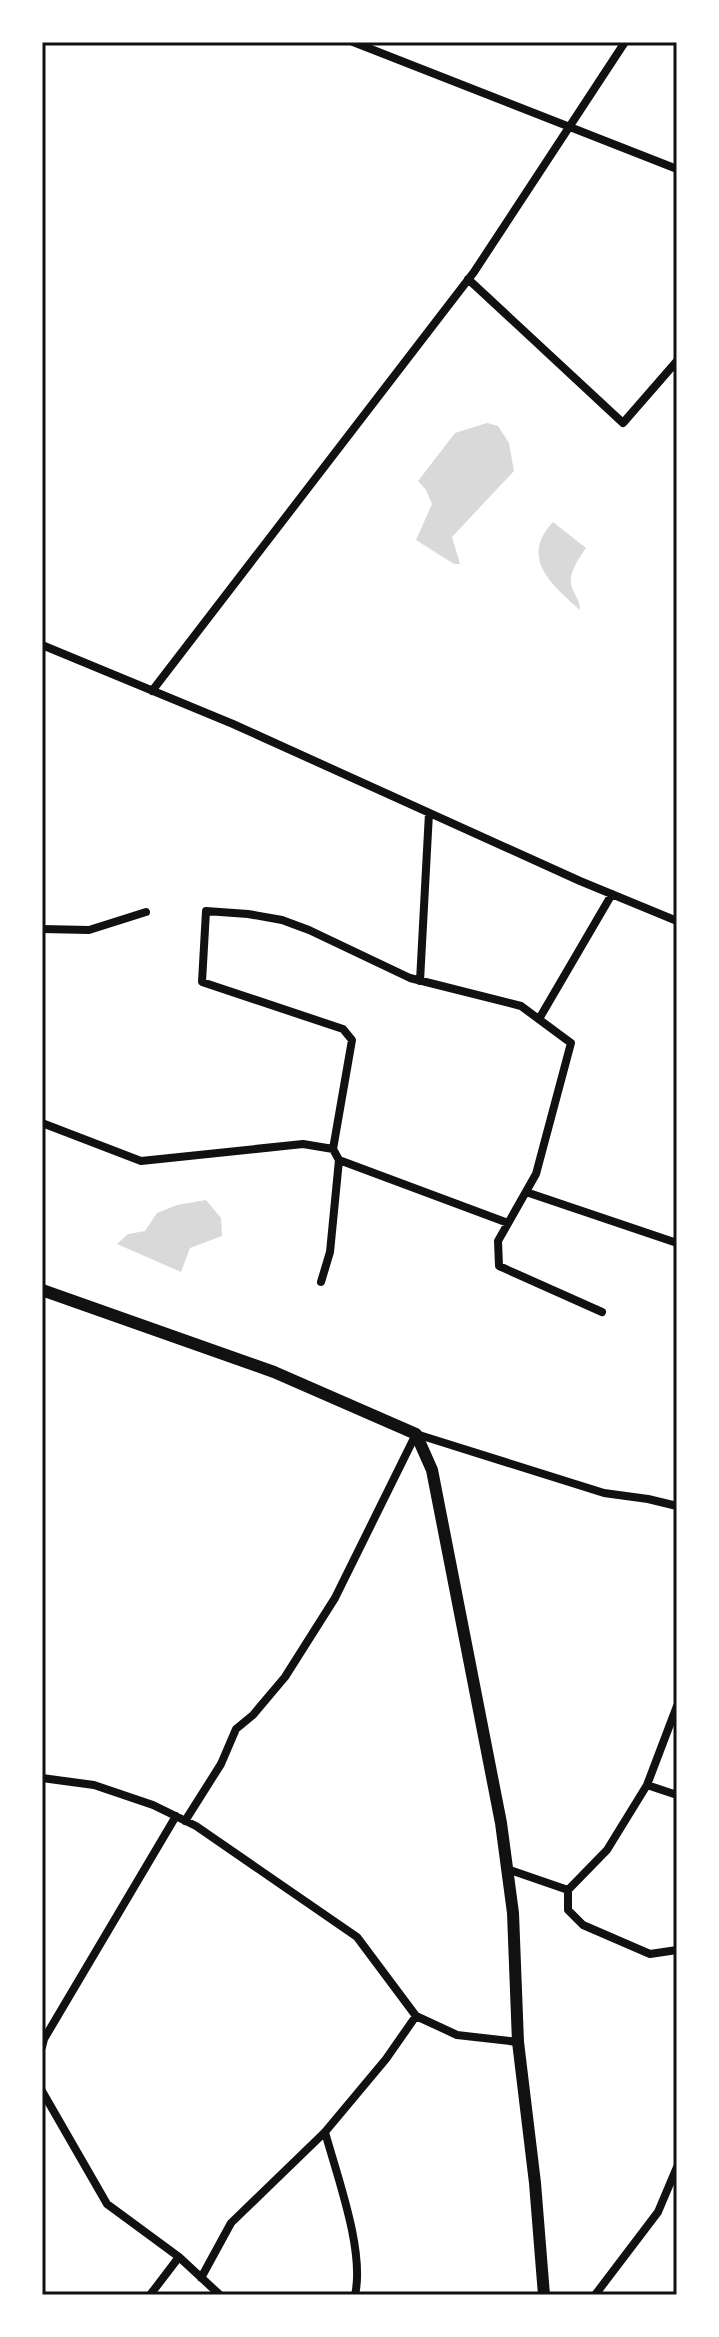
<svg xmlns="http://www.w3.org/2000/svg" width="719" height="2337" viewBox="0 0 719 2337" font-family="'Noto Sans',sans-serif">
  <rect width="100%" height="100%" fill="#fff"/>
  <path fill="#d9d9d9" d="M487 423 498 426 509 443 514 471 452 537 460 564H454L416 540 432 504 426 490 418 481 455 433Z
    M553 522 586 548C579 558 569 572 571 584 573 594 580 599 580 610 552 585 519 558 553 522Z
    M206 1200 221 1218 222 1236 190 1248 181 1272 117 1244 128 1234 145 1231 157 1213 177 1205Z"/>
  <g fill="none" stroke-linecap="round" stroke-linejoin="round">
    <path stroke="#111" stroke-width="8" d="M353 42 677 169
      M468 279 623 423 677 361
      M42 645 233 724 580 881 677 921
      M152 691 474 272 625 42
      M42 929 89 930 146 912
      M420 981 429 813
      M539 1019 612 894
      M42 1123 141 1161 303 1144 333 1149
      M526 1192 677 1243
      M508 1223 339 1160 333 1149 352 1040 343 1029 202 982 206 911 248 914 282 920 309 930 410 978 521 1006 571 1043 536 1174 498 1241 499 1266 602 1312
      M321 1282 330 1252 339 1160
      M42 1778 94 1785 153 1805 196 1826 357 1937 416 2016 457 2035 518 2042
      M647 1785 677 1795
      M185 1821 221 1764 236 1729 253 1715 285 1677 335 1598 416 1434 604 1493 648 1499 677 1506
      M507 1869 568 1890 607 1850 647 1785 677 1706
      M568 1890V1910L583 1925 650 1954 677 1950
      M42 2047 44 2039 176 1816
      M42 2091 107 2204 179 2257 220 2295
      M325 2132C337 2176 365 2251 355 2295
      M201 2278 231 2223 325 2132 386 2059 416 2016
      M150 2295 179 2257
      M595 2295 658 2212 677 2167"/>
    <path stroke="#111" stroke-width="12" d="M42 1290 274 1372 416 1434 432 1470 501 1823 513 1913 518 2042 535 2183 544 2295"/>
  </g>
  <rect width="719" height="2337" fill="none" stroke="#ffffff" stroke-width="88"/>
  <rect x="44" y="44" width="631" height="2249" fill="none" stroke="#111" stroke-width="3"/>
</svg>
